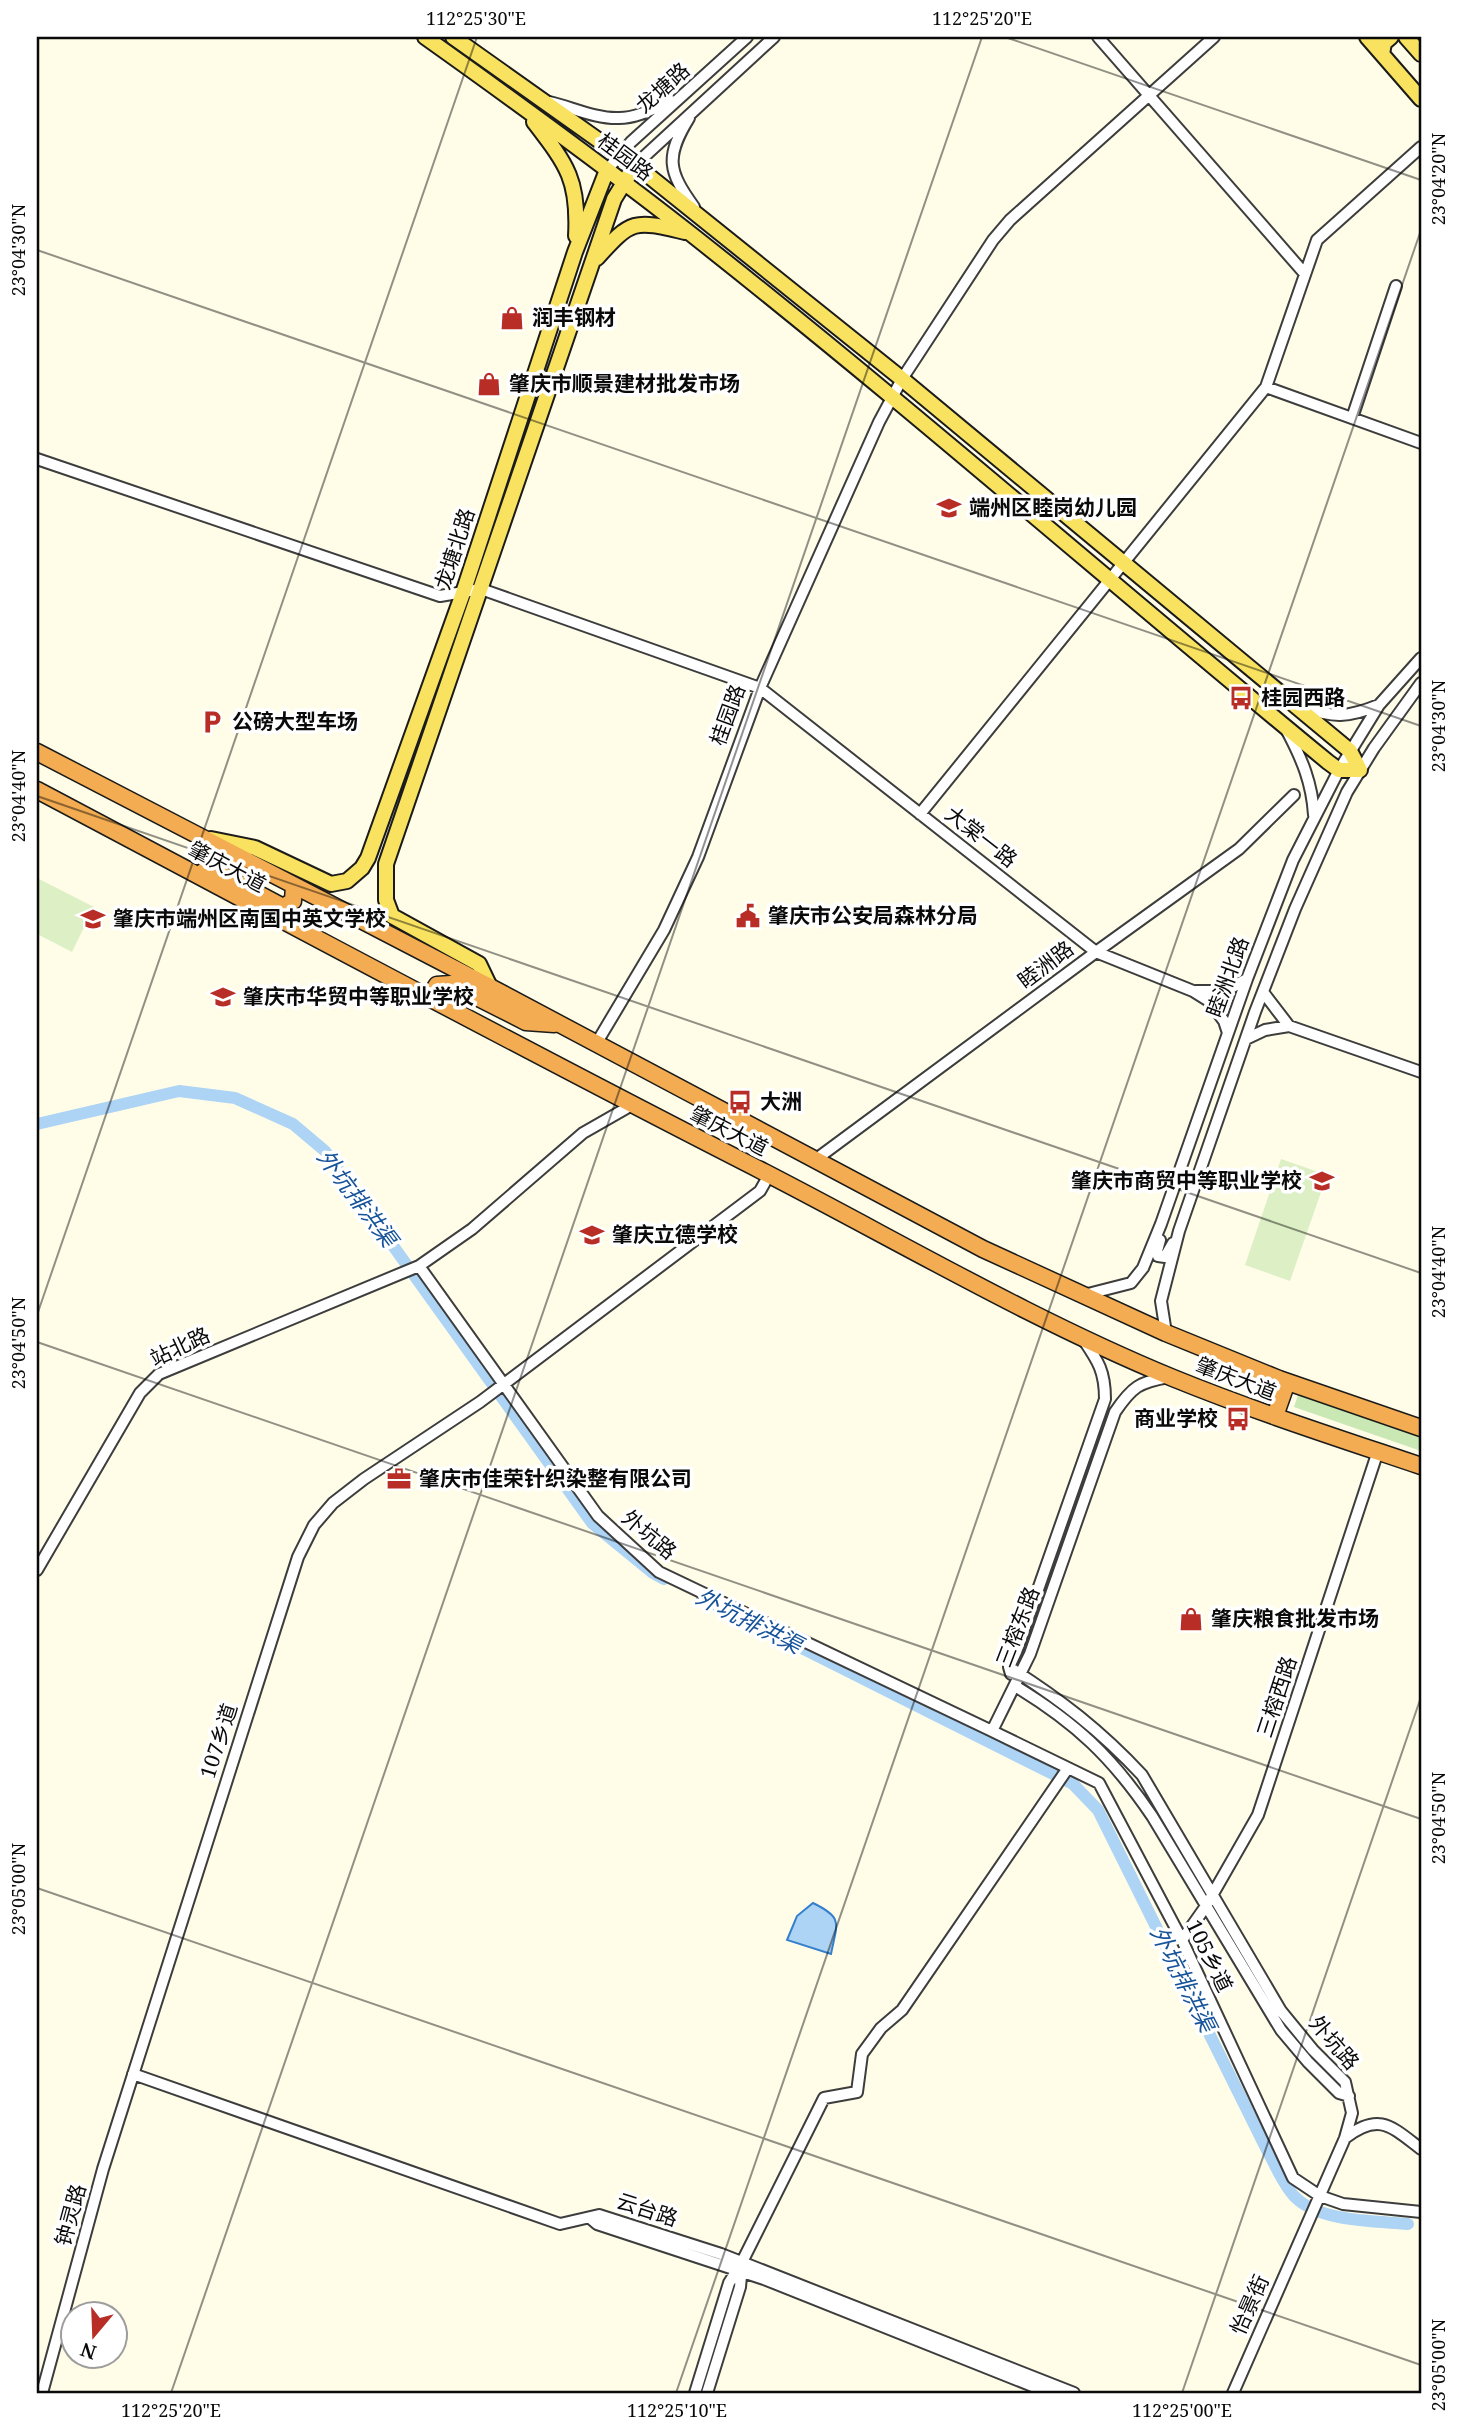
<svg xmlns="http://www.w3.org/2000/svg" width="1458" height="2430" viewBox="0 0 1458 2430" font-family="'Noto Serif','Noto Sans SC',serif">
  <rect width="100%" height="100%" fill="#fffde8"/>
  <path fill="#c9e8b3" d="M1299 1392 1421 1434V1451L1294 1407Z"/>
  <path fill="#dcefc5" d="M37 878 94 907 72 952 37 934Z
    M1281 1159 1327 1175 1290 1281 1245 1265Z"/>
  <path fill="#add3f5" stroke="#3580cc" stroke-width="2" d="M813 1903C844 1918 837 1923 831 1954L787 1940 797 1916Z"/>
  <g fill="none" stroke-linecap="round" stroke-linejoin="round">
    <path stroke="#add3f5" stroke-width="12" d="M37 1124 179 1091 235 1098 293 1124 325 1151 592 1523 653 1573 664 1579
      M702 1598 1073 1784 1098 1810 1267 2150C1275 2164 1283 2185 1295 2197 1320 2222 1374 2221 1408 2224"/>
    <g stroke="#3d3d3d" stroke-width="14">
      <path id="minor" d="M1098 37 1305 274
        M549 102C571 107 596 119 619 118 637 118 655 108 671 101
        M689 118C665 157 668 171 694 207
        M635 165 774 37
        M607 170 631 142 747 37
        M1266 387 1421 443
        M1352 418 1396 286
        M37 459 440 596 481 589 760 688 1096 952 1193 991 1209 1001 1224 1021 1228 1033
        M1302 707C1334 718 1347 718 1379 705
        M1287 731C1302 759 1312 783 1314 815
        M920 814 1266 387 1317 240 1421 147
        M1196 991H1225L1247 979
        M1263 992 1289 1026
        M1246 1039 1265 1030 1289 1026 1421 1072
        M596 1044 664 930 698 857 760 688 879 422 902 379 993 240 1010 220 1214 37
        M815 1160 1096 952 1239 849 1294 795
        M1160 1240 1157 1251 1158 1256 1165 1257 1173 1243
        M419 1266 598 1516 659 1572 992 1731
        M1084 1295 1131 1283 1143 1268 1161 1224 1247 979 1293 860 1339 770 1379 705 1421 658
        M1166 1333 1161 1301 1179 1231 1255 1012 1295 909 1347 792 1374 748 1421 683
        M1169 1377C1139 1382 1132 1387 1115 1412L1030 1654 992 1731 1099 1783 1182 1940 1293 2178 1320 2196 1343 2204 1421 2212
        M37 1570 140 1393 159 1374 419 1266 472 1229 583 1133 632 1105
        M1009 1667C1060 1699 1101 1731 1142 1775L1281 2011 1313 2050 1345 2082 1352 2113 1345 2138 1233 2393
        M1011 1674 1009 1667 1016 1652 1105 1399C1105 1371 1098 1361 1083 1339
        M1015 1686C1076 1723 1112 1757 1152 1816L1281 2030 1308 2062 1339 2093 1349 2096
        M1182 1940 1206 1906 1258 1815 1378 1451
        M133 2074 560 2224 599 2215 721 2254 1074 2393
        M1345 2138C1379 2112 1391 2126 1421 2149
        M590 2218 597 2224 764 2279 1050 2393
        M42 2393 103 2169 298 1557 314 1525 333 1503 364 1479 480 1402 760 1191 769 1175
        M695 2393 729 2283 742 2262 824 2098 857 2092 862 2054 881 2028 902 2010 1068 1768
        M707 2393 740 2287 742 2265"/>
    </g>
    <g stroke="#1b1b1b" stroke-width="18">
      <path id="major" d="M425 37C515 101 604 166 691 234 908 405 1115 587 1328 762L1339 770H1360L1350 751 1338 741 902 379 649 176 453 37
        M1367 37 1421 99
        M1406 37 1421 54
        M1382 54 1384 43 1391 37
        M534 122C567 165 579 180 576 236
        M597 258C632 219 634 220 685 232
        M211 839 255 848 331 884 347 881 362 868 368 858 463 593 575 252 607 170
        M490 987 479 964 392 916 386 900V864L614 199 635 165"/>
    </g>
    <g stroke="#1b1b1b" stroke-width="19">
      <path id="highway" d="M37 752 490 987 983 1249 1166 1333 1279 1379 1421 1428
        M37 790C279 918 520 1048 764 1172 900 1242 1032 1320 1173 1378 1254 1411 1338 1438 1421 1466
        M204 871 219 873 283 907 293 901 294 886
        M429 997 437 985 451 984 526 1022 554 1024
        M1275 1416 1287 1382"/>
    </g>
    <use href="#minor" stroke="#fff" stroke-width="10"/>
    <use href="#major" stroke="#f8e25f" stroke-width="14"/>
    <use href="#highway" stroke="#f3ac51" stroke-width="16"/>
  </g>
  <path fill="none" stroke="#0a0a0a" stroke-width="2" stroke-opacity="0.45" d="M1005 37 1421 180M37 250 1421 726M37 796 1421 1273M37 1315 477 37M37 1342 1421 1819M37 1888 1421 2365M171 2393 982 37M676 2393 1421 230M1182 2393 1421 1697"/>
  <defs>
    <g id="shop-bare" transform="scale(1.89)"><path d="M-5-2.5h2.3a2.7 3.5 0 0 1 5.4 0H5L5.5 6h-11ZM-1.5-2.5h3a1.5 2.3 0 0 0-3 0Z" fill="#b82d25" stroke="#fff" stroke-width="2.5" paint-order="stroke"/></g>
    <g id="school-bare" transform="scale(1.89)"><path d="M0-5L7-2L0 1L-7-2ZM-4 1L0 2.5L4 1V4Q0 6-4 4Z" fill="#b82d25" stroke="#fff" stroke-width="2.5" paint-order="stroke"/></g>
    <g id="bus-bare" transform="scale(1.89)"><path d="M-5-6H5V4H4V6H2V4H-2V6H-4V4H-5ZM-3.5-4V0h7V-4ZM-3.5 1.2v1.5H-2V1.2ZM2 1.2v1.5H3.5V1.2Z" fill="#b82d25" stroke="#fff" stroke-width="2.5" paint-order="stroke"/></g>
    <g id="parking-bare" transform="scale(1.89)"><path d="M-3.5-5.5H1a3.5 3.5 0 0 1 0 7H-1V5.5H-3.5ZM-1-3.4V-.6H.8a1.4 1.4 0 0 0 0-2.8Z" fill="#b82d25" stroke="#fff" stroke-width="2.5" paint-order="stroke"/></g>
    <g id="civic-bare" transform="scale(1.89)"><path d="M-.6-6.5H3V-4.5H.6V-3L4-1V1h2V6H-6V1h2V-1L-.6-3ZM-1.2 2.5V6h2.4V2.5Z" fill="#b82d25" stroke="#fff" stroke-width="2.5" paint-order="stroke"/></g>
    <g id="office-bare" transform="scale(1.89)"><path d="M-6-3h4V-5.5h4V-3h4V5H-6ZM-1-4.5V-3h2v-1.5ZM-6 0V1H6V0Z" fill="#b82d25" stroke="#fff" stroke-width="2.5" paint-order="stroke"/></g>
  </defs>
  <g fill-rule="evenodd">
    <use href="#shop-bare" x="512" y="318"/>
    <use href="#shop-bare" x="489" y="384"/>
    <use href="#school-bare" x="949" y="508"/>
    <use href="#bus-bare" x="1241" y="698"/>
    <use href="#parking-bare" x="212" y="722"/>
    <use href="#civic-bare" x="748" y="916"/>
    <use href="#school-bare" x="93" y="919"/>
    <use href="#school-bare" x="223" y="997"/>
    <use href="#bus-bare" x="740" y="1102"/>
    <use href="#school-bare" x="1322" y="1181"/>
    <use href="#school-bare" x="592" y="1235"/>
    <use href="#bus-bare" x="1238" y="1419"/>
    <use href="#office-bare" x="399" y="1479"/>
    <use href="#shop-bare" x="1191" y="1619"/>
  </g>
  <g text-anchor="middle" stroke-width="7" stroke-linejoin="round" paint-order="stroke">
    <g font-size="21" fill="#0a0a0a" stroke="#fff">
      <text transform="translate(663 88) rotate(-42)" y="7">龙塘路</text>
      <text transform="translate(625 157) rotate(37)" y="7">桂园路</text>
      <text transform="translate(455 549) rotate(-72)" y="7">龙塘北路</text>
      <text transform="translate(728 715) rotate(-70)" y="7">桂园路</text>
      <text transform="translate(981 837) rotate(38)" y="7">大棠一路</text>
      <text transform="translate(227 867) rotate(28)" y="7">肇庆大道</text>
      <text transform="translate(1046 965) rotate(-37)" y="7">睦洲路</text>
      <text transform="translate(1228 977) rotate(-70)" y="7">睦洲北路</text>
      <text transform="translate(729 1131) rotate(27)" y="7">肇庆大道</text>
      <text transform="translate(180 1347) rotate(-25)" y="7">站北路</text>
      <text transform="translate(1236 1379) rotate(21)" y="7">肇庆大道</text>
      <text transform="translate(649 1535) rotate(40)" y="7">外坑路</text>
      <text transform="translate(1018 1627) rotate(-69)" y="7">三榕东路</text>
      <text transform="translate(1277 1697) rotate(-72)" y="7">三榕西路</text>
      <text transform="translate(219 1741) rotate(-72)" y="7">107乡道</text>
      <text transform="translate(1209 1956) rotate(64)" y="7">105乡道</text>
      <text transform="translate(1334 2043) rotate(49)" y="7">外坑路</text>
      <text transform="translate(647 2210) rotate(18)" y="7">云台路</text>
      <text transform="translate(71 2215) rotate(-75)" y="7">钟灵路</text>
      <text transform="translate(1250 2305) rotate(-66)" y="7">怡景街</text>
    </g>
    <g font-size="21" font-weight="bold" fill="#0a0a0a" stroke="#fff" text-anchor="start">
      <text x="532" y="325">润丰钢材</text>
      <text x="509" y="391">肇庆市顺景建材批发市场</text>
      <text x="969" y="515">端州区睦岗幼儿园</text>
      <text x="1261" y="705">桂园西路</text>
      <text x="232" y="729">公磅大型车场</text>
      <text x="768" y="923">肇庆市公安局森林分局</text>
      <text x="113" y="926">肇庆市端州区南国中英文学校</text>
      <text x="243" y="1004">肇庆市华贸中等职业学校</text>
      <text x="760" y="1109">大洲</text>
      <text x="1302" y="1188" text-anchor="end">肇庆市商贸中等职业学校</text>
      <text x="612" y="1242">肇庆立德学校</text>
      <text x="1218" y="1426" text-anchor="end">商业学校</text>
      <text x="419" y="1486">肇庆市佳荣针织染整有限公司</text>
      <text x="1211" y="1626">肇庆粮食批发市场</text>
    </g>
    <g font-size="23" font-style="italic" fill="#16539a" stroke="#fff">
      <text transform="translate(357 1198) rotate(53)" y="8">外坑排洪渠</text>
      <text transform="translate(749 1621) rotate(27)" y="8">外坑排洪渠</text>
      <text transform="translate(1183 1979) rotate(63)" y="8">外坑排洪渠</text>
    </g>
  </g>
  <rect width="1458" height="2430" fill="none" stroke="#ffffff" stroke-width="77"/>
  <g transform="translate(94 2335) rotate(199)"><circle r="33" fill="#ffffff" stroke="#9d9d9d" stroke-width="2"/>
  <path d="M0-5L12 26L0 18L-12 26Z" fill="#b82d25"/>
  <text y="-10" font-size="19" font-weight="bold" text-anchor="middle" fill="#0a0a0a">N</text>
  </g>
  <rect x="38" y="38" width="1382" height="2354" fill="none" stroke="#0a0a0a" stroke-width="2.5"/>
  <g font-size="18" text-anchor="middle" fill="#0a0a0a">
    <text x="476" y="25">112°25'30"E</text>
    <text x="982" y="25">112°25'20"E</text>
    <text transform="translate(1439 179) rotate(-90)" y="6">23°04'20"N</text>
    <text transform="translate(19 250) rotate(-90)" y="6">23°04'30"N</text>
    <text transform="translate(1439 726) rotate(-90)" y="6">23°04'30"N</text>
    <text transform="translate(19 796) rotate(-90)" y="6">23°04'40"N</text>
    <text transform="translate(1439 1272) rotate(-90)" y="6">23°04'40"N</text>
    <text transform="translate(19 1343) rotate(-90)" y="6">23°04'50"N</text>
    <text transform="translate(1439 1818) rotate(-90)" y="6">23°04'50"N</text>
    <text transform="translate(19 1889) rotate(-90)" y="6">23°05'00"N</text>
    <text transform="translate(1439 2365) rotate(-90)" y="6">23°05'00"N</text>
    <text x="171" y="2417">112°25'20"E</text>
    <text x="677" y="2417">112°25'10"E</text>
    <text x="1182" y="2417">112°25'00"E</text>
  </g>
</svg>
